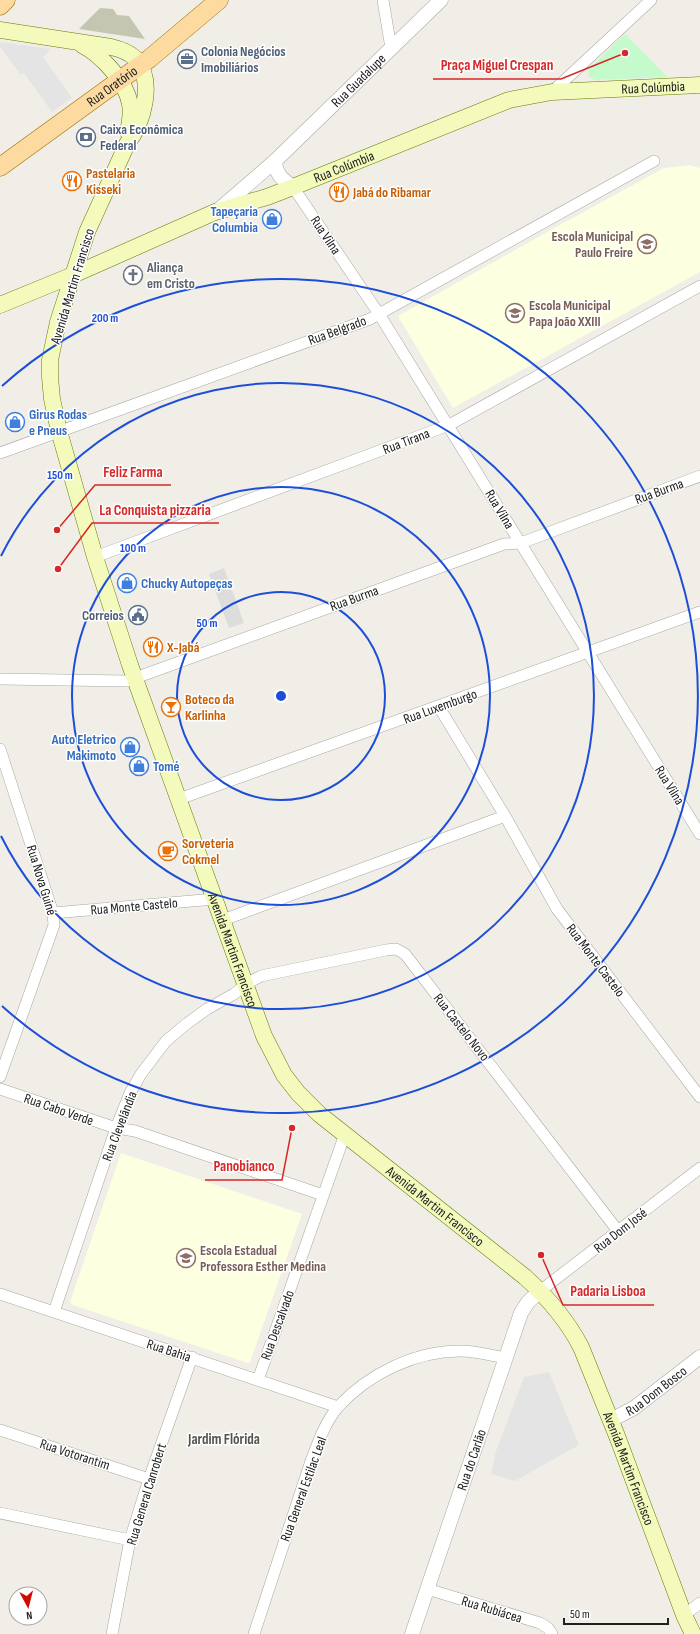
<svg xmlns="http://www.w3.org/2000/svg" width="700" height="1634" viewBox="0 0 700 1634" font-family="'Sofia Sans Condensed',sans-serif">
  <rect width="100%" height="100%" fill="#f1eee7"/>
  <path fill="#dedddd" d="M224 568 244 623 229 628 209 574Z"/>
  <path fill="#fdffe1" d="M690 165 700 168V272L453 408 398 316 547 232 664 168Z
    M121 1153 302 1214 250 1362 248 1363 73 1305 70 1302Z"/>
  <path fill="#c4c6b2" d="M100 8 113 9 117 15 129 16 145 39 79 29Z"/>
  <path fill="#c5facc" d="M625 34 663 73 667 77 595 80 589 77 588 71 591 67Z"/>
  <path fill="#e4e4e4" d="M0 42 51 49 43 57 72 98 52 112 24 73 21 75 0 47Z
    M549 1372 579 1445 515 1481 491 1474 496 1451 524 1377Z"/>
  <g fill="none" stroke-linecap="round" stroke-linejoin="round">
    <g stroke="#a7a7a7" stroke-width="12">
      <path id="minor" d="M383 0 391 48
        M552 92 651 0
        M293 187 379 314 700 834
        M0 453 370 319 654 161
        M95 557 449 425 700 286
        M0 679 127 681 504 544 521 543 700 476
        M439 707 505 816 557 909 700 1097
        M0 749 53 913 54 925 0 1077
        M179 799 700 612
        M53 913 215 899
        M223 920 505 816
        M0 1089 116 1128 135 1131 323 1195
        M540 1291 700 1168
        M0 1294 338 1407
        M54 1312 116 1128 130 1093 141 1074 166 1041 185 1025 207 1009 234 994 246 984 261 976 386 950 396 949 405 954 618 1231
        M258 1380 345 1134
        M0 1430 149 1479
        M0 1513 130 1540
        M427 1589 540 1623 548 1628 552 1634
        M684 1615 700 1603
        M112 1634 130 1540 149 1479 192 1357
        M254 1634 310 1464C317 1445 325 1422 338 1407 368 1374 415 1351 460 1351 475 1351 490 1355 505 1358"/>
    </g>
    <g stroke="#a7a7a7" stroke-width="15">
      <g id="tertiary">
        <path d="M275 161C276 175 282 179 293 187"/>
        <path id="s1" d="M216 212 275 161 441 0"/>
        <path id="s2" d="M611 1420 634 1408 700 1357"/>
        <path id="s3" d="M412 1634 521 1313 528 1302 540 1291"/>
      </g>
    </g>
    <g stroke="#667a05" stroke-width="17">
      <g id="secondary">
        <path id="s4" d="M0 30 111 47C120 49 129 52 136 59 155 82 143 123 127 144L87 232 58 322 50 360V377L52 399 59 431 95 557 130 665 264 1036 284 1075 298 1093 319 1114 525 1277C547 1297 567 1320 581 1347L617 1436 684 1615 693 1634"/>
        <path d="M82 45C101 55 126 81 130 104 132 113 130 122 128 132"/>
        <path id="s5" d="M0 305 73 275 215 212 267 197 293 187 509 100 552 92 700 85"/>
      </g>
    </g>
    <g stroke="#9c7300" stroke-width="19">
      <g id="primary">
        <path d="M0 6 6 0"/>
        <path id="s6" d="M0 167 149 59 219 0"/>
      </g>
    </g>
    <use href="#minor" stroke="#fff" stroke-width="11"/>
    <use href="#tertiary" stroke="#fff" stroke-width="14"/>
    <use href="#secondary" stroke="#f3fabb" stroke-width="16"/>
    <use href="#primary" stroke="#fcdaa0" stroke-width="18"/>
  </g>
  <g fill="none" stroke="#1d4ed8" stroke-width="2">
    <circle cx="281" cy="696" r="104"/>
    <circle cx="281" cy="696" r="209"/>
    <path d="M1 556A313 313 0 1 1 1 836"/>
    <path d="M2 386A417 417 0 1 1 2 1006"/>
  </g>
  <defs>
    <g id="office-ring" transform="scale(1)"><circle r="9.5" fill="#fff" stroke="#5c6f8a" stroke-width="1.5"/><path d="M-6-3h4V-5.5h4V-3h4V5H-6ZM-1-4.5V-3h2v-1.5ZM-6 0V1H6V0Z" fill="#5c6f8a"/></g>
    <g id="bank-ring" transform="scale(1)"><circle r="9.5" fill="#fff" stroke="#5c6f8a" stroke-width="1.5"/><path d="M-6-4H6V4H-6ZM0-2.3a2.3 2.3 0 1 0 0 4.6a2.3 2.3 0 1 0 0-4.6Z" fill="#5c6f8a"/></g>
    <g id="restaurant-ring" transform="scale(1)"><circle r="9.5" fill="#fff" stroke="#e8710a" stroke-width="1.5"/><path d="M-5-6h1v4h1v-4h1v4h1v-4h1v5L-1.5 .5V6h-2V.5L-5-1ZM5-6V6H3V1.5H1.5Q1.5-4 5-6Z" fill="#e8710a"/></g>
    <g id="shop-ring" transform="scale(1)"><circle r="9.5" fill="#fff" stroke="#3f7fe0" stroke-width="1.5"/><path d="M-5-2.5h2.3a2.7 3.5 0 0 1 5.4 0H5L5.5 6h-11ZM-1.5-2.5h3a1.5 2.3 0 0 0-3 0Z" fill="#3f7fe0"/></g>
    <g id="school-ring" transform="scale(1)"><circle r="9.5" fill="#fff" stroke="#8d6e63" stroke-width="1.5"/><path d="M0-5L7-2L0 1L-7-2ZM-4 1L0 2.5L4 1V4Q0 6-4 4Z" fill="#8d6e63"/></g>
    <g id="church-ring" transform="scale(1)"><circle r="9.5" fill="#fff" stroke="#6b7280" stroke-width="1.5"/><path d="M-1.2-6h2.4v3.5h3.3v2.4h-3.3V6h-2.4V-.1h-3.3v-2.4h3.3Z" fill="#6b7280"/></g>
    <g id="civic-ring" transform="scale(1)"><circle r="9.5" fill="#fff" stroke="#5c6f8a" stroke-width="1.5"/><path d="M-.6-6.5H3V-4.5H.6V-3L4-1V1h2V6H-6V1h2V-1L-.6-3ZM-1.2 2.5V6h2.4V2.5Z" fill="#5c6f8a"/></g>
    <g id="bar-ring" transform="scale(1)"><circle r="9.5" fill="#fff" stroke="#e8710a" stroke-width="1.5"/><path d="M-6-5H6L.8 .8V4.5H3.5V6h-7V4.5H-.8V.8Z" fill="#e8710a"/></g>
    <g id="cafe-ring" transform="scale(1)"><circle r="9.5" fill="#fff" stroke="#e8710a" stroke-width="1.5"/><path d="M-5.5-4.5H6V0H3Q3 3.5 0 3.5H-2.5Q-5.5 3.5-5.5 0ZM3-3.2v2h1.7v-2ZM-6 4.5H4V6H-6Z" fill="#e8710a"/></g>
  </defs>
  <g fill-rule="evenodd">
    <use href="#office-ring" x="187" y="59"/>
    <use href="#bank-ring" x="86" y="137"/>
    <use href="#restaurant-ring" x="72" y="181"/>
    <use href="#restaurant-ring" x="339" y="192"/>
    <use href="#shop-ring" x="272" y="219"/>
    <use href="#school-ring" x="647" y="244"/>
    <use href="#church-ring" x="133" y="275"/>
    <use href="#school-ring" x="515" y="313"/>
    <use href="#shop-ring" x="15" y="422"/>
    <use href="#shop-ring" x="127" y="583"/>
    <use href="#civic-ring" x="138" y="615"/>
    <use href="#restaurant-ring" x="153" y="647"/>
    <use href="#bar-ring" x="171" y="707"/>
    <use href="#shop-ring" x="130" y="747"/>
    <use href="#shop-ring" x="139" y="766"/>
    <use href="#cafe-ring" x="168" y="851"/>
    <use href="#school-ring" x="186" y="1258"/>
  </g>
  <g text-anchor="middle" stroke-width="3" stroke-linejoin="round" paint-order="stroke">
    <g font-size="14" font-weight="bold" fill="#4e5e75" stroke="#fff" text-anchor="start">
      <text x="201" y="56">Colonia Negócios<tspan x="201" dy="16">Imobiliários</tspan></text>
      <text x="100" y="134">Caixa Econômica<tspan x="100" dy="16">Federal</tspan></text>
      <text x="124" y="620" text-anchor="end">Correios</text>
    </g>
    <g font-size="14" fill="#202020" stroke="#fff">
      <text dy="5" stroke="none"><textPath href="#s1" startOffset="194">Rua Guadalupe</textPath></text>
      <text dy="5" stroke="none"><textPath href="#s6" startOffset="138">Rua Oratório</textPath></text>
      <text dy="5" stroke="none"><textPath href="#s5" startOffset="694">Rua Colúmbia</textPath></text>
      <text dy="5" stroke="none"><textPath href="#s5" startOffset="371">Rua Colúmbia</textPath></text>
      <text transform="translate(326 235) rotate(56)" y="5">Rua Vilna</text>
      <text transform="translate(72 286) rotate(-73)" y="5">Avenida Martim Francisco</text>
      <text transform="translate(337 330) rotate(-20)" y="5">Rua Belgrado</text>
      <text transform="translate(406 441) rotate(-21)" y="5">Rua Tirana</text>
      <text transform="translate(659 491) rotate(-20)" y="5">Rua Burma</text>
      <text transform="translate(500 509) rotate(59)" y="5">Rua Vilna</text>
      <text transform="translate(354 598) rotate(-20)" y="5">Rua Burma</text>
      <text transform="translate(440 706) rotate(-20)" y="5">Rua Luxemburgo</text>
      <text transform="translate(670 785) rotate(58)" y="5">Rua Vilna</text>
      <text transform="translate(42 880) rotate(73)" y="5">Rua Nova Guiné</text>
      <text transform="translate(134 906) rotate(-5)" y="5">Rua Monte Castelo</text>
      <text dy="5" stroke="none"><textPath href="#s4" startOffset="1081">Avenida Martim Francisco</textPath></text>
      <text transform="translate(596 960) rotate(53)" y="5">Rua Monte Castelo</text>
      <text transform="translate(462 1027) rotate(52)" y="5">Rua Castelo Novo</text>
      <text transform="translate(59 1109) rotate(19)" y="5">Rua Cabo Verde</text>
      <text transform="translate(119 1126) rotate(-69)" y="5">Rua Clevelândia</text>
      <text dy="5" stroke="none"><textPath href="#s4" startOffset="1417">Avenida Martim Francisco</textPath></text>
      <text transform="translate(620 1230) rotate(-38)" y="5">Rua Dom José</text>
      <text transform="translate(277 1325) rotate(-70)" y="5">Rua Descalvado</text>
      <text transform="translate(169 1350) rotate(18)" y="5">Rua Bahia</text>
      <text dy="5" stroke="none"><textPath href="#s2" startOffset="54">Rua Dom Bosco</textPath></text>
      <text transform="translate(75 1454) rotate(18)" y="5">Rua Votorantim</text>
      <text dy="5" stroke="none"><textPath href="#s3" startOffset="184">Rua do Carlão</textPath></text>
      <text dy="5" stroke="none"><textPath href="#s4" startOffset="1752">Avenida Martim Francisco</textPath></text>
      <text transform="translate(303 1489) rotate(-70)" y="5">Rua General Estilac Leal</text>
      <text transform="translate(146 1494) rotate(-73)" y="5">Rua General Canrobert</text>
      <text transform="translate(492 1609) rotate(17)" y="5">Rua Rubiácea</text>
    </g>
    <g font-size="14" font-weight="bold" fill="#c56008" stroke="#fff" text-anchor="start">
      <text x="86" y="178">Pastelaria<tspan x="86" dy="16">Kisseki</tspan></text>
      <text x="353" y="197">Jabá do Ribamar</text>
      <text x="167" y="652">X-Jabá</text>
      <text x="185" y="704">Boteco da<tspan x="185" dy="16">Karlinha</tspan></text>
      <text x="182" y="848">Sorveteria<tspan x="182" dy="16">Cokmel</tspan></text>
    </g>
    <g font-size="14" font-weight="bold" fill="#366cbe" stroke="#fff" text-anchor="start">
      <text x="258" y="216" text-anchor="end">Tapeçaria<tspan x="258" dy="16">Columbia</tspan></text>
      <text x="29" y="419">Girus Rodas<tspan x="29" dy="16">e Pneus</tspan></text>
      <text x="141" y="588">Chucky Autopeças</text>
      <text x="116" y="744" text-anchor="end">Auto Eletrico<tspan x="116" dy="16">Makimoto</tspan></text>
      <text x="153" y="771">Tomé</text>
    </g>
    <g font-size="14" font-weight="bold" fill="#785e54" stroke="#fff" text-anchor="start">
      <text x="633" y="241" text-anchor="end">Escola Municipal<tspan x="633" dy="16">Paulo Freire</tspan></text>
      <text x="529" y="310">Escola Municipal<tspan x="529" dy="16">Papa João XXIII</tspan></text>
      <text x="200" y="1255">Escola Estadual<tspan x="200" dy="16">Professora Esther Medina</tspan></text>
    </g>
    <g font-size="14" font-weight="bold" fill="#5b616d" stroke="#fff" text-anchor="start">
      <text x="147" y="272">Aliança<tspan x="147" dy="16">em Cristo</tspan></text>
    </g>
    <g font-size="15" font-weight="bold" fill="#535353" stroke="#fff">
      <text x="224" y="1444">Jardim Flórida</text>
    </g>
  </g>
  <circle cx="281" cy="696" r="6" fill="#1d4ed8" stroke="#fff" stroke-width="2"/>
  <g font-size="12" text-anchor="middle" font-weight="bold" fill="#1d4ed8" stroke="#fff" stroke-width="3" stroke-linejoin="round" paint-order="stroke">
    <text x="105" y="322">200 m</text>
    <text x="60" y="479">150 m</text>
    <text x="133" y="552">100 m</text>
    <text x="207" y="627">50 m</text>
  </g>
  <path fill="none" stroke="#d62828" stroke-width="1.5" d="M625 53L561 79H433M57 530L95 485H171M58 569L92 523H219M292 1128L282 1180H205M541 1255L563 1305H654"/>
  <g fill="#d62828" stroke="#fff" stroke-width="1.5">
    <circle cx="625" cy="53" r="4"/>
    <circle cx="57" cy="530" r="4"/>
    <circle cx="58" cy="569" r="4"/>
    <circle cx="292" cy="1128" r="4"/>
    <circle cx="541" cy="1255" r="4"/>
  </g>
  <g font-size="15" text-anchor="middle" font-weight="bold" fill="#d62828" stroke="#fff" stroke-width="3" stroke-linejoin="round" paint-order="stroke">
    <text x="497" y="70">Praça Miguel Crespan</text>
    <text x="133" y="477">Feliz Farma</text>
    <text x="155" y="515">La Conquista pizzaria</text>
    <text x="244" y="1171">Panobianco</text>
    <text x="608" y="1296">Padaria Lisboa</text>
  </g>
  <g transform="translate(28 1606) rotate(173)"><circle r="19" fill="#ffffff" stroke="#a6a6a6"/>
  <path d="M0-3L7 15L0 10L-7 15Z" fill="#d00d00"/>
  <text y="-6" font-size="11" font-weight="bold" text-anchor="middle" fill="#202020">N</text>
  </g>
  <path d="M564 1618v6h104v-6" fill="none" stroke="#202020" stroke-width="2"/>
  <text x="570" y="1618" font-size="12" fill="#202020" stroke="#ffffff" stroke-width="3" paint-order="stroke">50 m</text>
</svg>
